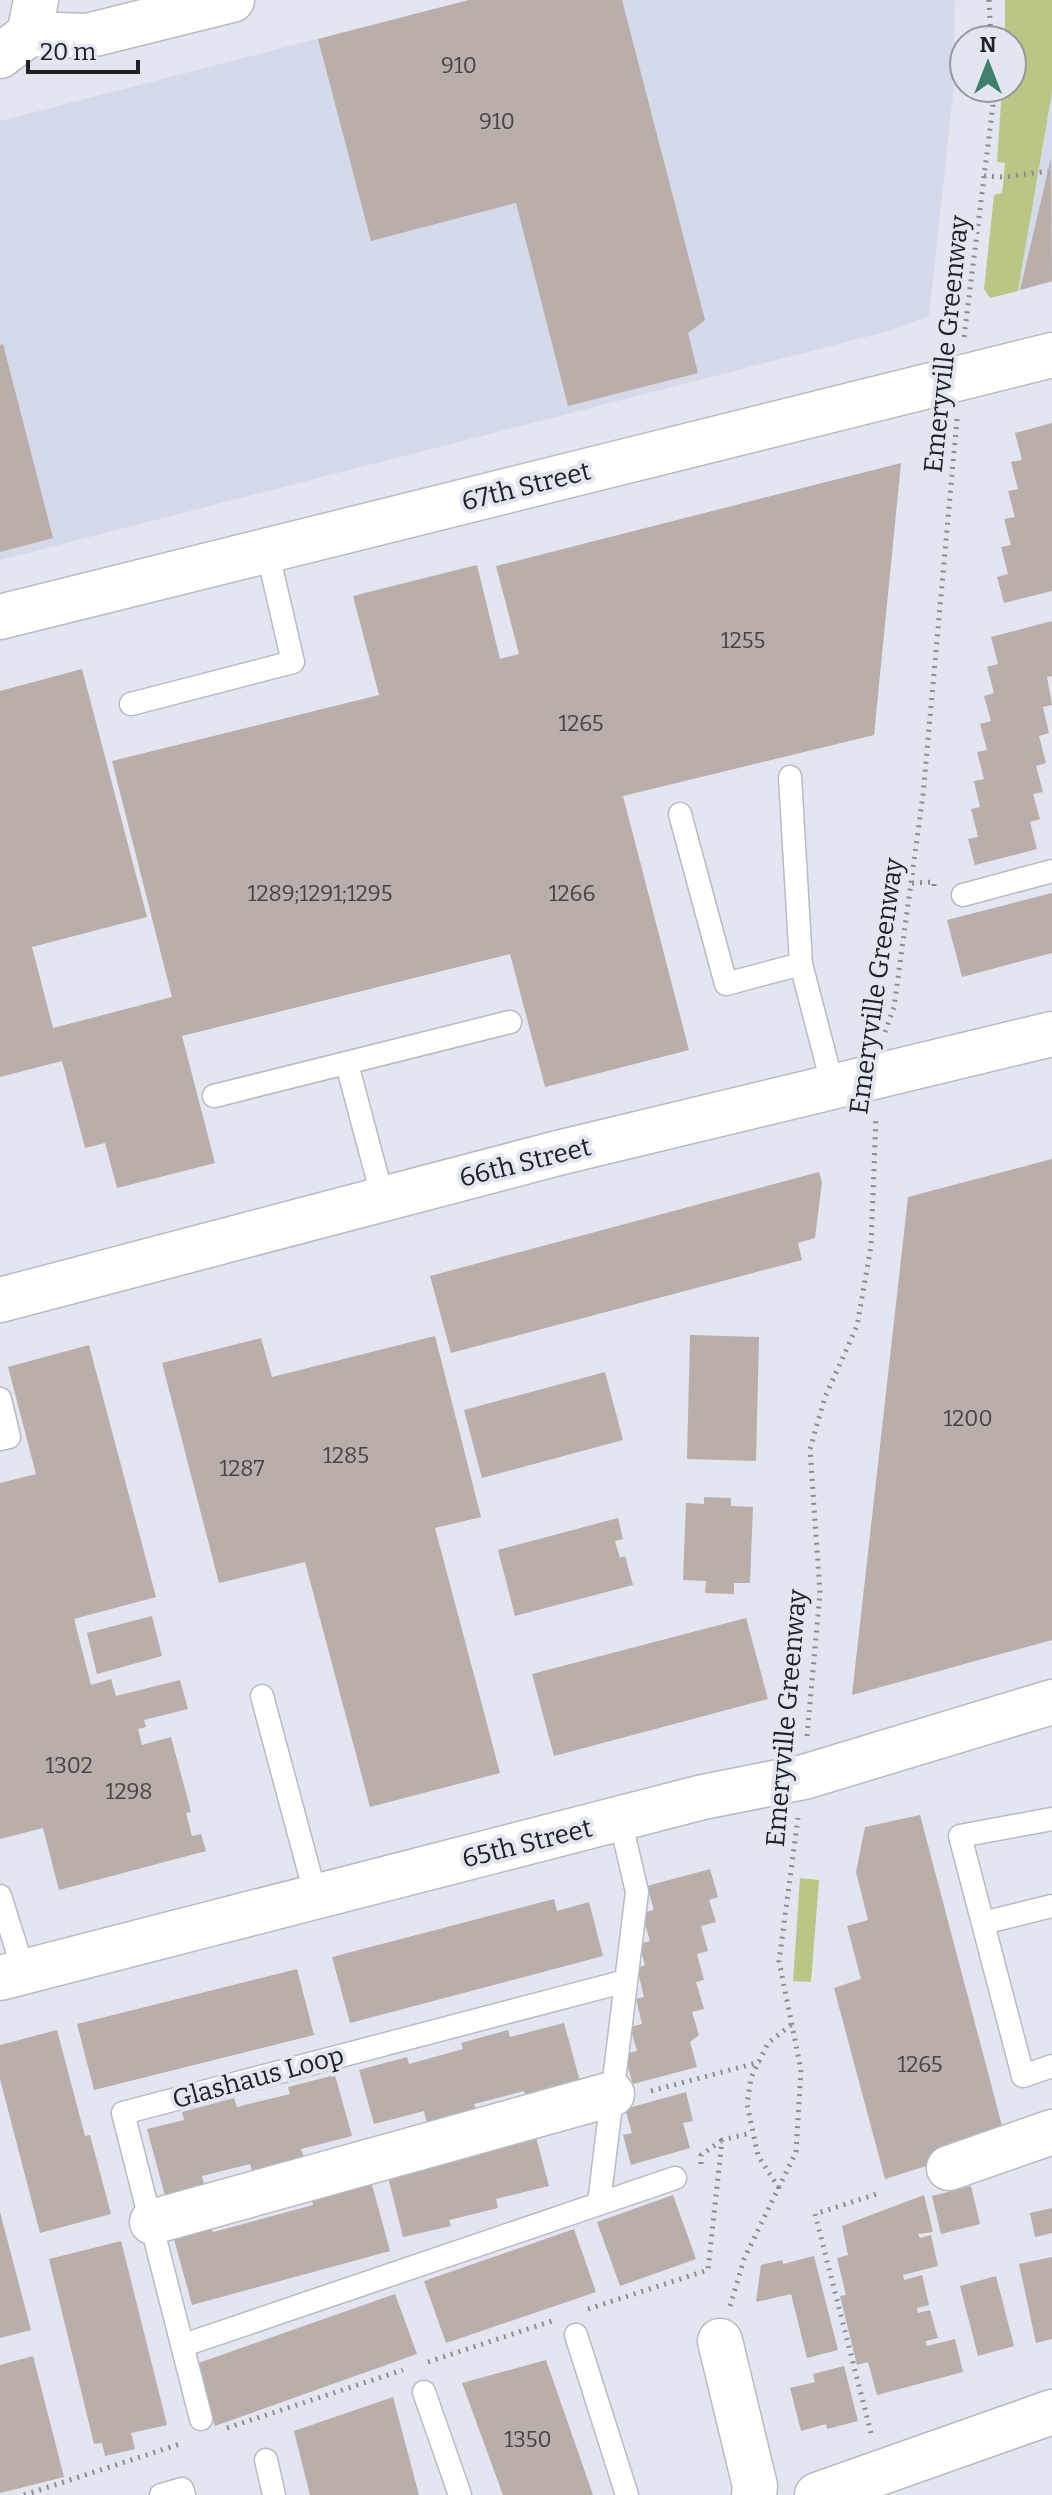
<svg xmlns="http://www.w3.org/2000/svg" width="1052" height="2495" viewBox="0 0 1052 2495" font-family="Bitter,serif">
  <rect width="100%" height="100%" fill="#e3e5f0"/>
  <path fill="#d5daeb" d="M468 0H955L954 85 929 316 889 331 0 560V121Z
    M1052 92V282L1018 291Z"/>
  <path fill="#bac686" d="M1005 0H1052V92L1018 291 990 298 984 289 994 195 1002 193 1005 163 997 162 1002 88H1012V40H1005Z
    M800 1878 819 1880 811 1982 793 1981Z"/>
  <path fill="#b9aea9" d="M469 0H622L705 320 688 333 698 373 568 406 516 203 371 241 318 39Z
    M1051 157 1052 281 1020 290 1048 171Z
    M3 344 53 538 0 552V345Z
    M1052 423V591L1004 603 997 577 1008 574 1001 547 1011 545 1004 519 1015 517 1008 491 1018 489 1011 462 1022 460 1015 433Z
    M901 463 874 735 623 796 689 1050 545 1087 510 954 182 1036 215 1163 117 1188 105 1143 85 1148 62 1061 0 1077V691L82 669 147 917 32 947 53 1028 172 997 112 761 379 695 353 596 477 565 500 659 519 654 496 566Z
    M1052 621V676L1047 677 1052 705 1043 707 1049 733 1039 736 1046 763 1036 766 1043 792 1033 794 1040 819 1030 822 1037 849 975 865 968 839 978 837 971 809 980 807 974 781 984 779 977 752 987 750 980 724 991 721 984 696 994 693 987 667 998 664 991 637Z
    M1052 893V953L962 977 947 920Z
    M1052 1159V1640L852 1695 908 1197Z
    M819 1172 822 1182 815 1238 798 1243 802 1260 451 1353 430 1276Z
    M690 1335 759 1337 756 1461 687 1459Z
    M435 1336 481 1517 435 1528 500 1773 370 1807 305 1562 219 1583 162 1363 261 1338 272 1377Z
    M89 1345 156 1597 74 1619 91 1685 111 1679 116 1696 180 1680 188 1709 144 1720 146 1727 138 1729 142 1745 171 1737 191 1812 186 1813 192 1836 201 1834 206 1851 59 1890 43 1828 0 1839V1483L36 1474 8 1367Z
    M605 1372 623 1440 482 1478 464 1410Z
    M704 1497 731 1498V1506L753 1507 750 1583H734V1594L705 1593 706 1581 683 1580 686 1503 704 1504Z
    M618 1518 623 1539 615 1541 620 1558 625 1556 633 1585 515 1616 498 1550Z
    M152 1616 162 1656 97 1674 87 1633Z
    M746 1618 768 1699 554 1756 532 1674Z
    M920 1815 1006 2141 885 2179 834 1988 861 1979 847 1926 868 1920 856 1872 865 1827Z
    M710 1869 718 1897 709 1900 716 1922 701 1926 708 1951 697 1954 704 1980 696 1982 704 2009 692 2012 699 2035 690 2042 697 2067 633 2084 624 2054 637 2051 630 2027 642 2024 636 1999 644 1997 637 1968 645 1965 639 1944 650 1941 642 1913 654 1910 647 1886Z
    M554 1899 557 1911 589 1902 603 1956 350 2023 332 1957Z
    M297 1969 314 2035 94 2090 77 2024Z
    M564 2023 581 2085 527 2100 524 2091 474 2104 476 2110 427 2123 424 2111 374 2124 359 2070 407 2057 409 2064 463 2049 461 2043 508 2030 510 2037Z
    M57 2030 85 2136 90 2135 111 2214 40 2233 0 2079V2045Z
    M335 2075 352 2136 301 2149 304 2157 252 2171 250 2164 202 2176 207 2197 168 2207 147 2129 184 2120 182 2112 234 2098 237 2107 290 2094 288 2087Z
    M686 2092 693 2121 683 2123 690 2148 631 2165 623 2135 632 2133 625 2109Z
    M533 2126 549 2186 496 2199 498 2208 449 2220 451 2226 403 2237 388 2177Z
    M371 2181 390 2251 192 2305 171 2228 209 2218 213 2232 313 2205 311 2197Z
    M971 2186 980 2224 941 2234 932 2196Z
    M673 2195 696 2259 620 2286 597 2222Z
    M924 2195 933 2232 918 2234 920 2238 931 2235 938 2266 903 2275 904 2280 922 2275 929 2305 917 2308 918 2313 930 2310 938 2338 926 2341 927 2346 955 2339 963 2372 877 2395 868 2362 857 2365 840 2296 846 2295 837 2258 848 2255 842 2226Z
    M1052 2208V2233L1035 2237 1030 2213Z
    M0 2212 31 2330 0 2338Z
    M574 2229 596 2292 446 2343 424 2281Z
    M121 2241 167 2425 131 2433 135 2449 105 2456 102 2443 94 2444 49 2259Z
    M814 2256 838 2350 807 2358 791 2294 756 2302 761 2265 782 2260 783 2264Z
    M1052 2257V2339L1036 2343 1019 2264Z
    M996 2276 1014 2346 978 2356 960 2286Z
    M395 2294 417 2354 215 2426 193 2365Z
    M33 2356 64 2477 0 2493V2365Z
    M546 2360 593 2495H503L462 2383Z
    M844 2366 858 2421 827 2429 826 2424 801 2431 790 2388 815 2382 813 2374Z
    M393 2397 419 2495H310L294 2431Z"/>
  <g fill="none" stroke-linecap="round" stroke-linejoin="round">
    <g stroke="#b8bac5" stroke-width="25">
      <path id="lane" d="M131 704 293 662 267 550
        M790 777 801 964 833 1087
        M680 814 726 984 801 964
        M963 895 1052 871
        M347 1064 383 1199
        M214 1096 510 1022
        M0 1399 9 1437 0 1439
        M262 1696 316 1897
        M1052 1819 960 1836 1023 2076 1052 2066
        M0 1896 24 1972
        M983 1923 1052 1906
        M599 2203 637 1892 620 1819
        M576 2335 627 2495
        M184 2345 675 2178
        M424 2392 460 2495
        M201 2419 123 2113 626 1981
        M266 2460 274 2495
        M161 2495 182 2489 184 2495"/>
    </g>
    <g stroke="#b8bac5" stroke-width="47">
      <path id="street" d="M29 34 87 36 232 0
        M0 617 1052 355
        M0 1300 558 1153 1052 1034
        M949 2168 1052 2132
        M152 2222 612 2094
        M720 2341 755 2486 754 2495
        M817 2495 1052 2412"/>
    </g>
    <g stroke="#b8bac5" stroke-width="47">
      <path id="secondary" d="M0 56 29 34 36 0
        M0 1978 703 1797 804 1777 1052 1702"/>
    </g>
    <path stroke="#8b8d95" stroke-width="5" stroke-dasharray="2 6" stroke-linecap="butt" d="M989 0 991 40
      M984 176 1004 177 1048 171
      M964 337 993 105 992 88
      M912 883 934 882V887
      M885 1032 894 1007 923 795 957 419
      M807 1736 820 1593 810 1449 825 1397 857 1326 871 1246 876 1117
      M651 2091 760 2062
      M701 2164V2155L721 2141
      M779 2188 758 2156 747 2104 751 2078 768 2043 792 2024
      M730 2306 744 2259 796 2152 801 2070 779 1961 798 1818
      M588 2309 708 2270 722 2140 751 2133
      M428 2362 552 2321
      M227 2428 403 2370
      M871 2433 815 2214 877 2194
      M24 2495 183 2443"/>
    <use href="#lane" stroke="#fff" stroke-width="22"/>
    <use href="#street" stroke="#fff" stroke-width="44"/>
    <use href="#secondary" stroke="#fff" stroke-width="44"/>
  </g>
  <g text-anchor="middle" stroke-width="8" stroke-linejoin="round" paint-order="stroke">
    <g font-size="22" fill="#464446">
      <text x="459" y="73">910</text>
      <text x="497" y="129">910</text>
      <text x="743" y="648">1255</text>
      <text x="581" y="731">1265</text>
      <text x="320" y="901">1289;1291;1295</text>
      <text x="572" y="901">1266</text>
      <text x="968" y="1426">1200</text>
      <text x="346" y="1463">1285</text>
      <text x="242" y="1476">1287</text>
      <text x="69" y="1773">1302</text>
      <text x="129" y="1799">1298</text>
      <text x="920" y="2072">1265</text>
      <text x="528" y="2447">1350</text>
    </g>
    <g font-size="26" fill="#202125" stroke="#e3e5f0">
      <text transform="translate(946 344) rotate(-84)" y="9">Emeryville Greenway</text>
      <text transform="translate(526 486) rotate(-14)" y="9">67th Street</text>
      <text transform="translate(876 986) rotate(-82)" y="9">Emeryville Greenway</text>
      <text transform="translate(525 1162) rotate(-14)" y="9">66th Street</text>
      <text transform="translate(786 1718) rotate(-85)" y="9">Emeryville Greenway</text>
      <text transform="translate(527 1843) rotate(-14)" y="9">65th Street</text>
      <text transform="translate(258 2077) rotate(-15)" y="9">Glashaus Loop</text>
    </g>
  </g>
  <g transform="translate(988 64)"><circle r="38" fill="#e3e5f0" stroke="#95979f" stroke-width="2"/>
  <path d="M0-6L14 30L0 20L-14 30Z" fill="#3f806f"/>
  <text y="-12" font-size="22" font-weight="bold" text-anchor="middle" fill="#202125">N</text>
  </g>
  <path d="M28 60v12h110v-12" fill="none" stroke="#202125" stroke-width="4"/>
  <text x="40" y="60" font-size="24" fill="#202125" stroke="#e3e5f0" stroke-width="6" paint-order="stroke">20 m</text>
</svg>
